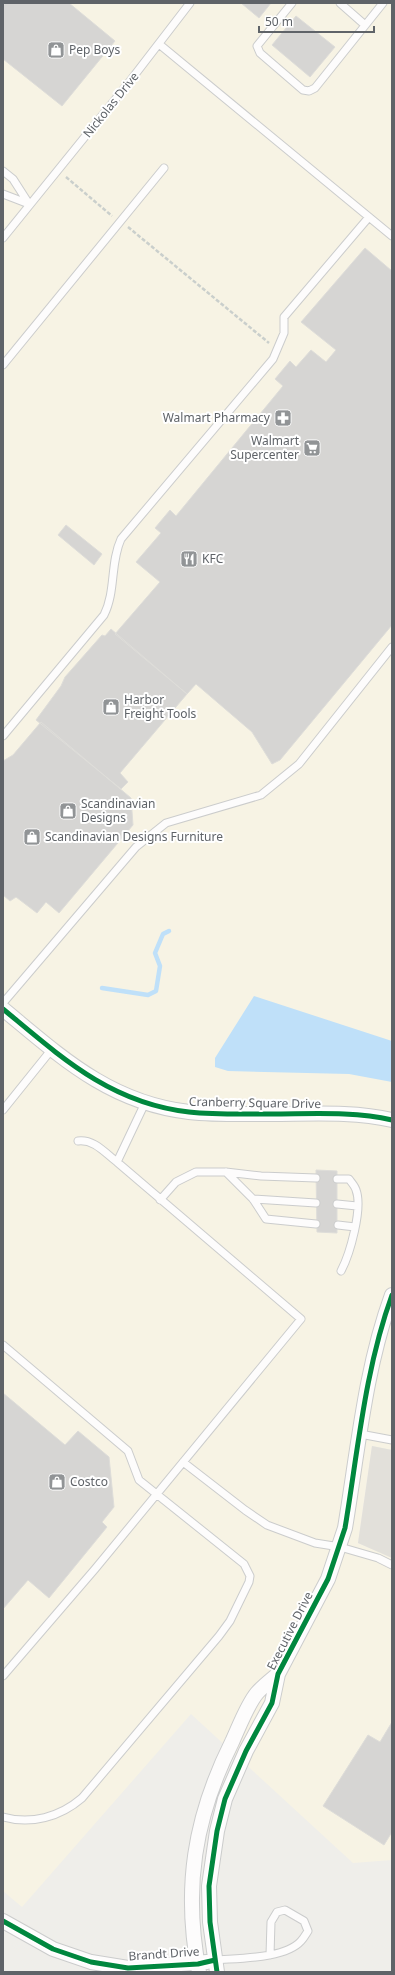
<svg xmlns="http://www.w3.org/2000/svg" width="395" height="1975" viewBox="0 0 395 1975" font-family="'Noto Sans',sans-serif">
  <rect width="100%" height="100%" fill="#efeeea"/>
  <path fill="#f7f3e4" d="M3 3H392V1450L372 1446 358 1543 392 1558V1860L353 1863 191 1714 22 1907 3 1891Z"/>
  <path fill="#e2e0da" d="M372 1446 392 1450V1558L358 1543Z"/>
  <path fill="#bfe0f9" d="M254 996 392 1041V1082L349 1074 228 1071 215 1067V1058Z"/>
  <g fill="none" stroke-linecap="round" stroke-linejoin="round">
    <path stroke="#bfe0f9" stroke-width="4.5" d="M102 988 148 995 156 991 160 966 155 953 163 934 169 931"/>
  </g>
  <path fill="#d6d5d3" stroke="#deddd9" d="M5 3H69L115 41 62 106 3 59V6Z
    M241 3H271L259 18Z
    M296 16 335 47 310 77 272 45Z
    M365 248 392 271V625L280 760 272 764 252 732 196 684 187 694 115 634 160 582 136 562 161 533 155 528 170 510 176 516 283 386 275 379 290 361 296 367 311 350 326 362 336 350 301 322Z
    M66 525 102 554 94 565 58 535Z
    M111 629 187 694 120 773 128 782 121 789 36 720 61 686 65 677 102 635 105 636Z
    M41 722 131 798 133 825 59 913 46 902 37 913 16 897 10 901 3 895V761L13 755Z
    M316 1170 337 1171V1233L317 1232Z
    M3 1393 65 1445 78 1431 109 1457 114 1507 102 1522 107 1527 49 1598 28 1580 3 1609Z
    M392 1722V1832L384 1845 323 1806 368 1735 380 1742Z"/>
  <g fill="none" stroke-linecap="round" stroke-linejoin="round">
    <g stroke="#cbcccc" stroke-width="9">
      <path id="service" d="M292 3 257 46 260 53 303 90 309 91 315 88 383 3
        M340 3 365 25
        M159 44 392 236
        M3 171 13 179 29 204
        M3 194 29 204
        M3 238 130 81 190 3
        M3 365 164 168
        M3 736 104 615C116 591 110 563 121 539L273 359 284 333V317L369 217
        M3 1003 136 847 166 823 261 795 299 764 392 647
        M3 1110 52 1049
        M117 1162 145 1103
        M226 1172 253 1199 266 1219 316 1224
        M337 1179H349C351 1182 355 1186 356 1190 363 1208 350 1254 341 1271
        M253 1199 316 1203
        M160 1200 176 1182 196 1172H226L261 1176 316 1178
        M337 1204 357 1206
        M338 1225 355 1227
        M3 1345 128 1451 139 1480 244 1564 250 1576 249 1582 230 1621 219 1636 82 1798C60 1817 31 1825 3 1817
        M360 1434 392 1440
        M183 1462 245 1510 267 1525 315 1543 340 1547 378 1558 392 1565
        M3 1676 95 1569 301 1319 117 1162C105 1153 94 1139 78 1141
        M215 1960C238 1958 285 1959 301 1941 304 1938 306 1934 308 1931L304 1921 285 1910 277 1912 271 1922 270 1955"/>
    </g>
    <g stroke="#cbcccc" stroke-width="16">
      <path id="minor" d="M3 1009C61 1057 110 1103 189 1112 216 1115 243 1114 271 1114 311 1114 353 1111 392 1120
        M3 1921 53 1949 91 1962 128 1968 207 1962
        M199 1972C183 1889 194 1818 232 1742 239 1727 247 1705 257 1693 263 1686 271 1680 278 1674
        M217 1972 210 1922 209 1886 217 1831 225 1799 246 1751 272 1703 278 1674 328 1579 345 1528C358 1450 365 1369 392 1295"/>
    </g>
    <path stroke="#cacfcc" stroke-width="2.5" stroke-dasharray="4 2" stroke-linecap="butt" d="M66 177 112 216
      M128 227 269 343"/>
    <use href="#service" stroke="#fdfcfc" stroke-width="7"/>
    <use href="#minor" stroke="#fdfcfc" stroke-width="14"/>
    <g stroke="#fff" stroke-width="8">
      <path id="cycleway" d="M3 1009C61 1057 110 1103 189 1112 216 1115 243 1114 271 1114 311 1114 353 1111 392 1120
        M3 1921 53 1949 91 1962 128 1968 198 1964 215 1960
        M217 1972 210 1922 209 1886 217 1831 225 1799 246 1751 272 1703 278 1674 328 1579 345 1528C358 1450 365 1369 392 1295"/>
    </g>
    <use href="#cycleway" stroke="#00873e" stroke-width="5"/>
  </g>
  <defs>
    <g id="shop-square" transform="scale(0.9)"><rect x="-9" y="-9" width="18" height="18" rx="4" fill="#919496" stroke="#fff"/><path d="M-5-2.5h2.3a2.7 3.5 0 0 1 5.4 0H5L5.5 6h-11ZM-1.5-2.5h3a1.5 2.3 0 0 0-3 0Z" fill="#fff"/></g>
    <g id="pharmacy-square" transform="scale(0.9)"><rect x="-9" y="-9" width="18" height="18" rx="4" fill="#919496" stroke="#fff"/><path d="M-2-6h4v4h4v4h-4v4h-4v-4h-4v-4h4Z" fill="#fff"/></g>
    <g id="supermarket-square" transform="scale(0.9)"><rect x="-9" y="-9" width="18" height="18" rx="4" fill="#919496" stroke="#fff"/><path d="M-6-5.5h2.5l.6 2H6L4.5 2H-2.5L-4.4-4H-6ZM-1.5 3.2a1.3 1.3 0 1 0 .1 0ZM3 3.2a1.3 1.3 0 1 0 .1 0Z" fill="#fff"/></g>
    <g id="restaurant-square" transform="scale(0.9)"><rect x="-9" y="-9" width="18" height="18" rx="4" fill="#919496" stroke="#fff"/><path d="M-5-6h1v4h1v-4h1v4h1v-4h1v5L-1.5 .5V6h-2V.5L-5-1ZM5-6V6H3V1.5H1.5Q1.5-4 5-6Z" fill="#fff"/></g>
  </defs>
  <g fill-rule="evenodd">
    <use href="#shop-square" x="56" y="50"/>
    <use href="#pharmacy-square" x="283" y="418"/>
    <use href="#supermarket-square" x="312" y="448"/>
    <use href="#restaurant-square" x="189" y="559"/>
    <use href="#shop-square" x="111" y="707"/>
    <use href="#shop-square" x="68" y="811"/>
    <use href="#shop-square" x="32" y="837"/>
    <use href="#shop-square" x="57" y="1482"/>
  </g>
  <g text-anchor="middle" stroke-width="4" stroke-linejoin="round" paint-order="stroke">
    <g font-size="12" fill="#5f6368" stroke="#fff" text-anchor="start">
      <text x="69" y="54">Pep Boys</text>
      <text x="270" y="422" text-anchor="end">Walmart Pharmacy</text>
      <text x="299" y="445" text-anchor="end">Walmart<tspan x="299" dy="14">Supercenter</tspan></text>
      <text x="202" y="563">KFC</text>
      <text x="124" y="704">Harbor<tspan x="124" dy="14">Freight Tools</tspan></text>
      <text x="81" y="808">Scandinavian<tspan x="81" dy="14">Designs</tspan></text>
      <text x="45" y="841">Scandinavian Designs Furniture</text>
      <text x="70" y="1486">Costco</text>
    </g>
    <g font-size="12" fill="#5f6368" stroke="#fff">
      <text transform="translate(111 105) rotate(-51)" y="4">Nickolas Drive</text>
      <text transform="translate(255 1103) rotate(1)" y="4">Cranberry Square Drive</text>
      <text transform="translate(290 1631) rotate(-63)" y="4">Executive Drive</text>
      <text transform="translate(164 1954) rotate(-4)" y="4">Brandt Drive</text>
    </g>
  </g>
  <rect width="395" height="1975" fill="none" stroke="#5f6368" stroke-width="8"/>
  <path d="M259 26v6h115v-6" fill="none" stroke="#5f6368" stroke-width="2"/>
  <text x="265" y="26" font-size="12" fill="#5f6368" stroke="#ffffff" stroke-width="3" paint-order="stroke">50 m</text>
</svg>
